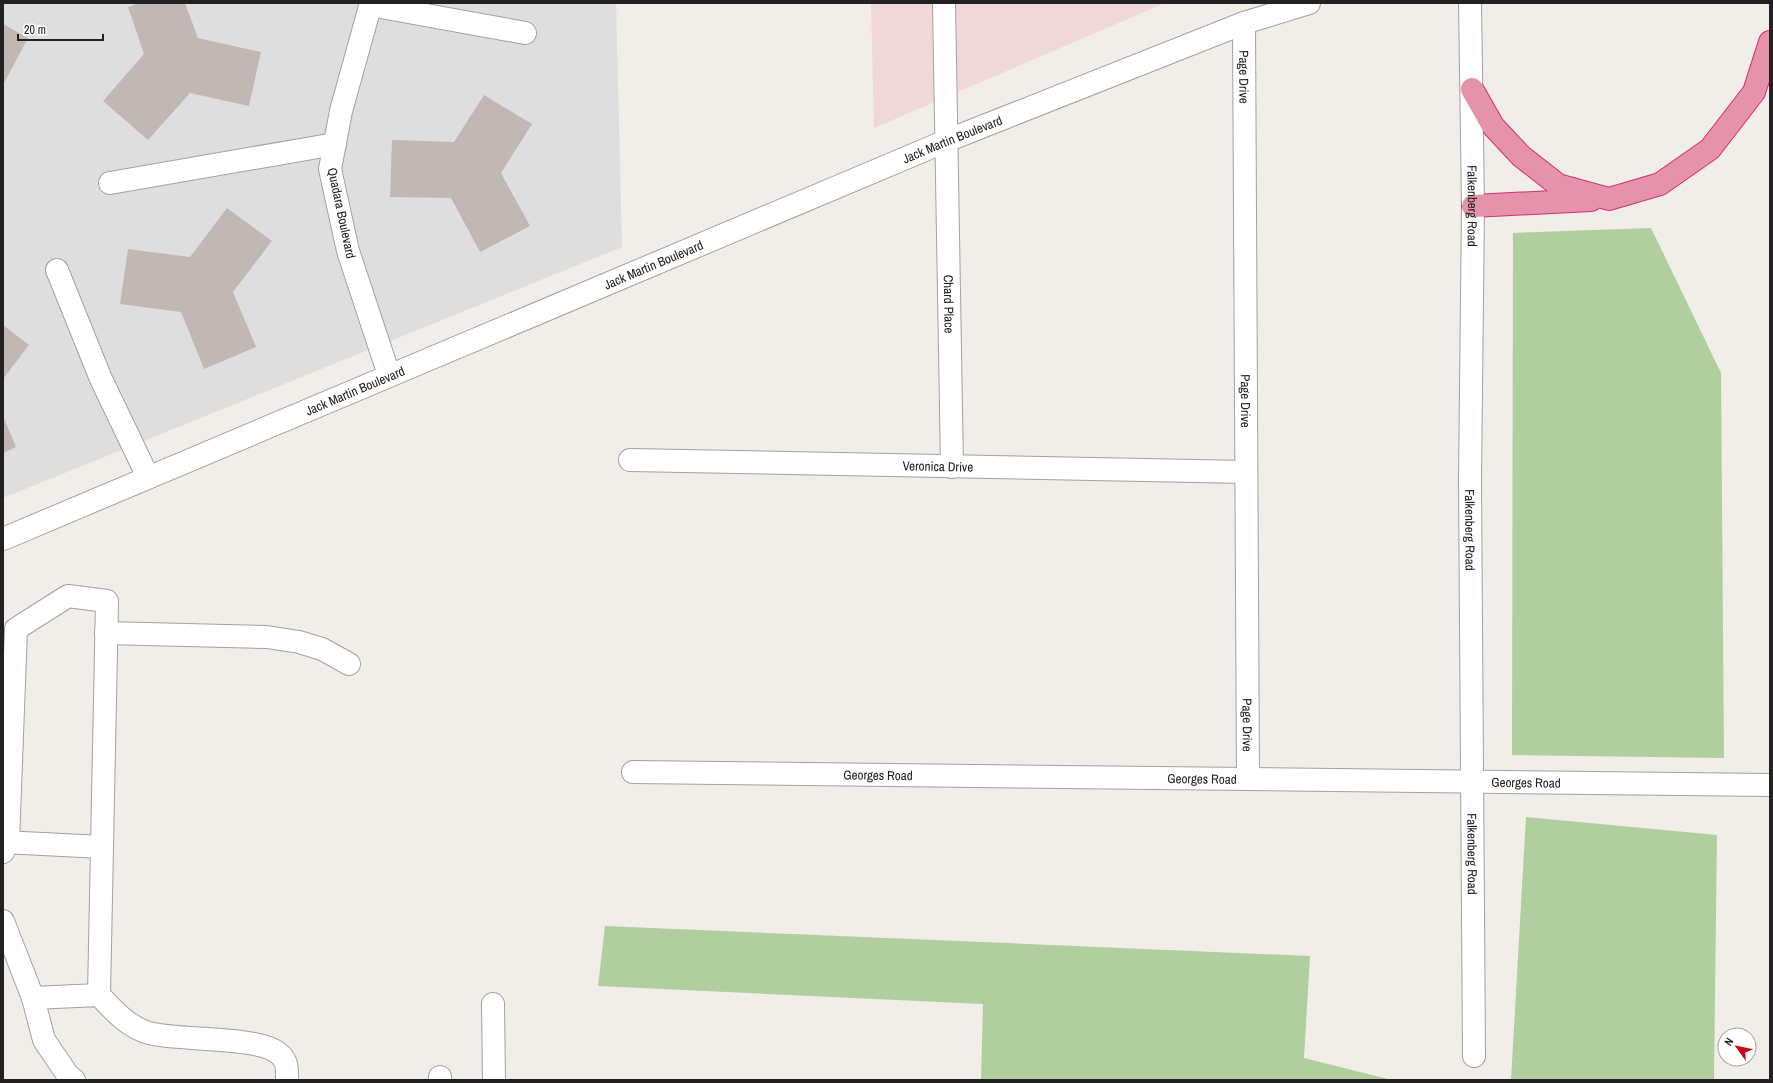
<svg xmlns="http://www.w3.org/2000/svg" width="1773" height="1083" viewBox="0 0 1773 1083" font-family="'Archivo Narrow',sans-serif">
  <rect width="100%" height="100%" fill="#f1ede8"/>
  <path fill="#dfdede" d="M3 3H616L622 247 3 498Z"/>
  <path fill="#f0d8d9" d="M871 3H1165L874 128Z"/>
  <path fill="#b1ce9e" d="M1651 228 1721 373 1724 758 1512 755 1513 233Z
    M1526 817 1717 835 1714 1080H1511Z
    M605 926 1310 956 1304 1058 1392 1080H981L983 1004 598 986Z"/>
  <path fill="#c1b8b4" d="M140 3H185L198 38 261 52 249 106 190 93 148 140 103 101 144 54 128 7Z
    M3 24 28 38 3 85Z
    M484 95 532 124 501 173 530 226 480 252 451 198 390 197 392 140 454 142Z
    M227 208 272 241 233 292 256 347 204 369 181 312 120 304 128 249 190 257Z
    M3 325 29 345 3 379Z
    M3 416 16 447 3 453Z"/>
  <g fill="none" stroke-linecap="round" stroke-linejoin="round">
    <g stroke="#a2a2a2" stroke-width="24">
      <g id="minor">
        <path d="M371 3 341 111 330 169 348 251 389 375"/>
        <path id="s1" d="M944 3 952 467"/>
        <path id="s2" d="M1470 3 1473 206 1470 481 1474 1056"/>
        <path d="M370 5 525 33"/>
        <path id="s3" d="M1244 23 1248 779"/>
        <path d="M110 183 335 144"/>
        <path d="M57 270 101 379 148 477"/>
        <path id="s4" d="M630 460 1246 472"/>
        <path id="s5" d="M3 539 946 141 1244 23 1309 3"/>
        <path d="M106 633 267 637 299 642 322 649 349 664"/>
        <path id="s6" d="M633 772 1770 785"/>
        <path d="M3 842 102 847"/>
        <path d="M3 852 8 842 16 629 68 596 107 601 99 995"/>
        <path d="M3 921 33 998 44 1040 67 1074 74 1080"/>
        <path d="M33 998 99 995C113 1010 128 1027 149 1033 178 1041 258 1036 278 1053 288 1060 287 1069 287 1080"/>
        <path d="M493 1004 494 1080"/>
        <path d="M440 1080V1077"/>
      </g>
    </g>
    <g stroke="#d42f78" stroke-width="24">
      <path id="highway" d="M1472 89 1493 126 1521 156 1558 185 1609 199 1660 184 1710 149 1754 92 1770 42
        M1473 206 1591 200"/>
    </g>
    <use href="#minor" stroke="#fff" stroke-width="22"/>
    <use href="#highway" stroke="#e493aa" stroke-width="22"/>
  </g>
  <g text-anchor="middle" stroke-width="3.5" stroke-linejoin="round" paint-order="stroke">
    <g font-size="13" fill="#212121" stroke="#fff">
      <text dy="5" stroke="none"><textPath href="#s3" startOffset="54">Page Drive</textPath></text>
      <text dy="5" stroke="none"><textPath href="#s5" startOffset="1030">Jack Martin Boulevard</textPath></text>
      <text dy="5" stroke="none"><textPath href="#s2" startOffset="203">Falkenberg Road</textPath></text>
      <text transform="translate(342 213) rotate(78)" y="5">Quadara Boulevard</text>
      <text dy="5" stroke="none"><textPath href="#s5" startOffset="706">Jack Martin Boulevard</textPath></text>
      <text dy="5" stroke="none"><textPath href="#s1" startOffset="301">Chard Place</textPath></text>
      <text dy="5" stroke="none"><textPath href="#s5" startOffset="382">Jack Martin Boulevard</textPath></text>
      <text dy="5" stroke="none"><textPath href="#s3" startOffset="378">Page Drive</textPath></text>
      <text dy="5" stroke="none"><textPath href="#s4" startOffset="308">Veronica Drive</textPath></text>
      <text dy="5" stroke="none"><textPath href="#s2" startOffset="527">Falkenberg Road</textPath></text>
      <text dy="5" stroke="none"><textPath href="#s3" startOffset="702">Page Drive</textPath></text>
      <text dy="5" stroke="none"><textPath href="#s6" startOffset="245">Georges Road</textPath></text>
      <text dy="5" stroke="none"><textPath href="#s6" startOffset="569">Georges Road</textPath></text>
      <text dy="5" stroke="none"><textPath href="#s6" startOffset="893">Georges Road</textPath></text>
      <text dy="5" stroke="none"><textPath href="#s2" startOffset="851">Falkenberg Road</textPath></text>
    </g>
  </g>
  <rect width="1773" height="1083" fill="none" stroke="#212121" stroke-width="8"/>
  <g transform="translate(1737 1047) rotate(303)"><circle r="19" fill="#ffffff" stroke="#a6a6a6"/>
  <path d="M0-3L7 15L0 10L-7 15Z" fill="#c9091c"/>
  <text y="-6" font-size="11" font-weight="bold" text-anchor="middle" fill="#212121">N</text>
  </g>
  <path d="M18 34v6h85v-6" fill="none" stroke="#212121" stroke-width="2"/>
  <text x="24" y="34" font-size="12" fill="#212121" stroke="#ffffff" stroke-width="3" paint-order="stroke">20 m</text>
</svg>
